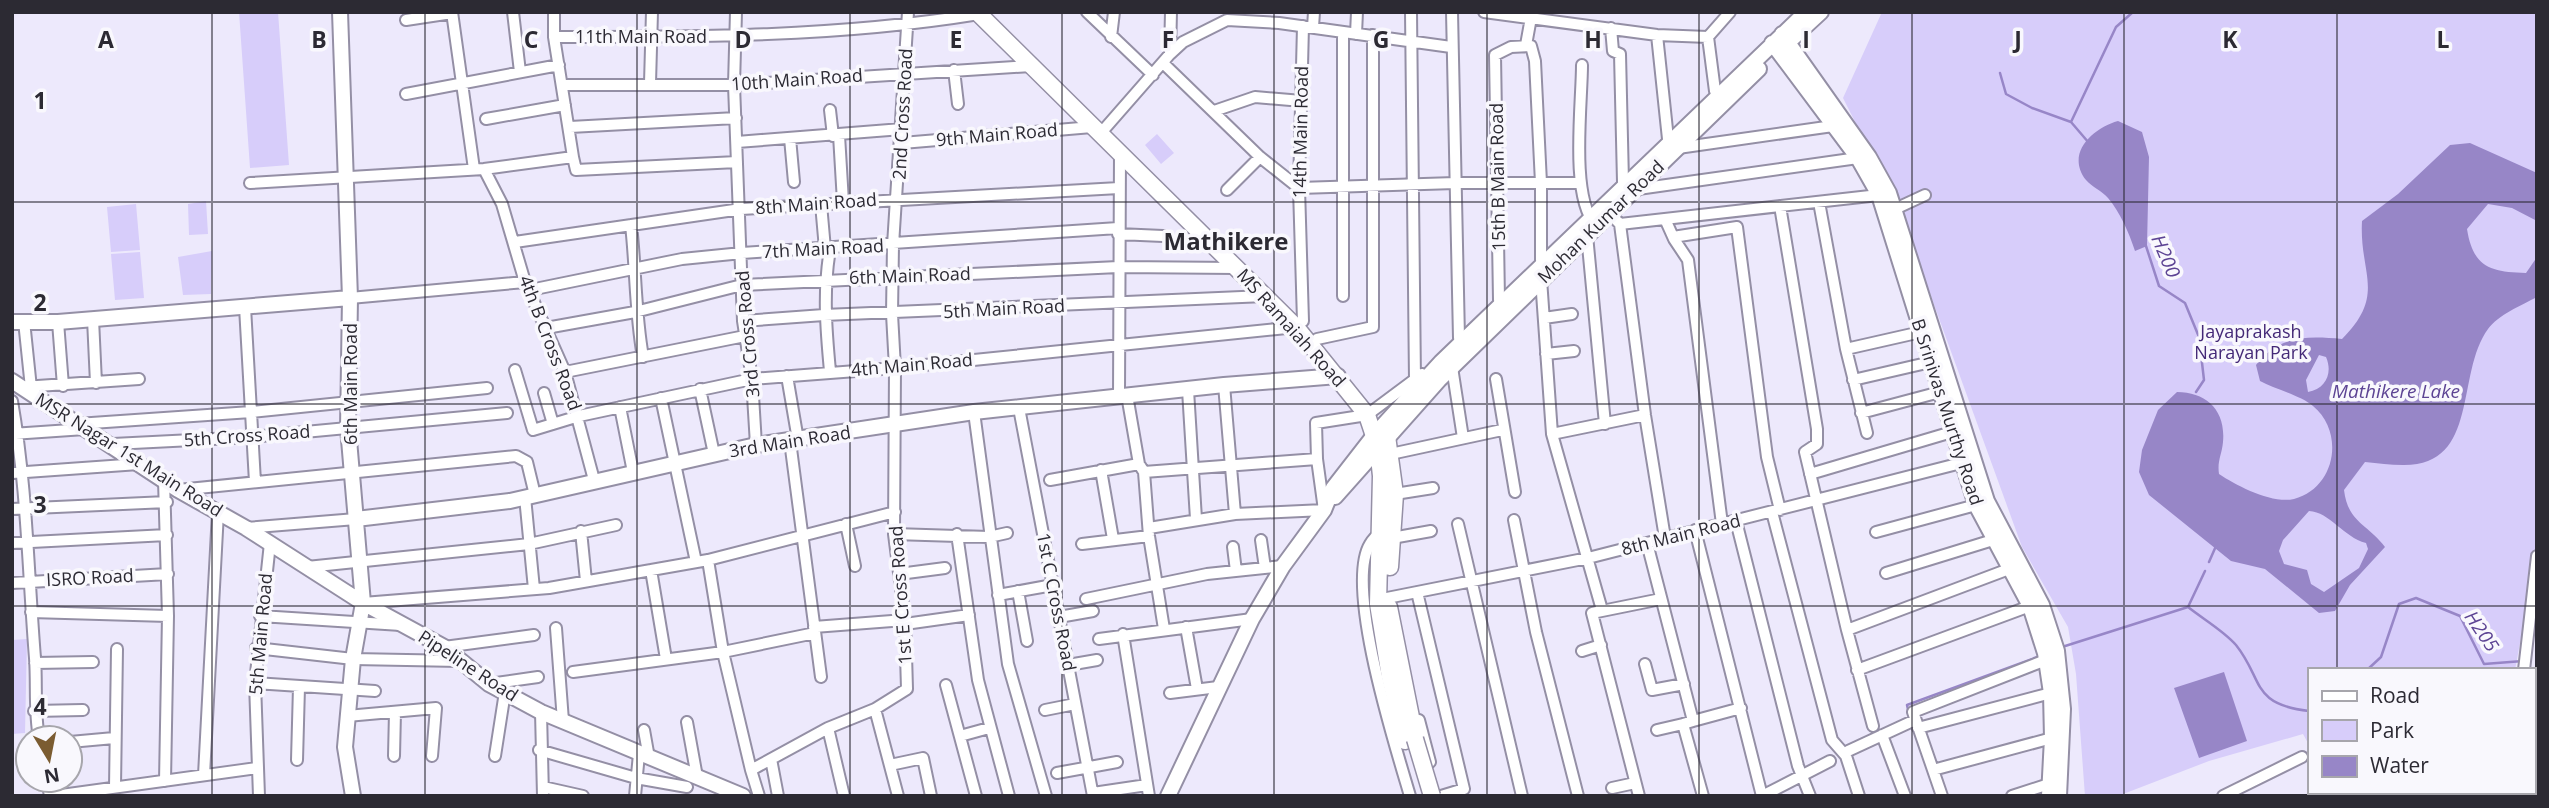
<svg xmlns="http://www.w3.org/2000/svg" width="2549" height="808" viewBox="0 0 2549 808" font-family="'Open Sans',sans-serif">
  <rect width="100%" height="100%" fill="#ede9fc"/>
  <path fill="#d7cdfa" d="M239 12H278L289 165 250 168Z
    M1882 12H2537V550L2515 670H2309V745L2303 734 2209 761 2118 796H2085L2076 674 2068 627 2022 547 1900 211 1843 98Z
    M1157 134 1174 153 1161 164 1145 145Z
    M206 201 208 234 189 235 188 204Z
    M136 204 140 250 111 252 107 207Z
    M212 251 211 294 183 295 178 257Z
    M140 252 144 298 115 300 111 254Z
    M27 639 25 733 12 734V640Z"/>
  <path fill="#9786c7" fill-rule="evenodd" d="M2118 121 2142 132 2149 157 2147 246 2135 251C2129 233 2120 212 2108 198 2102 191 2092 187 2086 180 2065 153 2093 128 2118 121Z
    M2470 143 2537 173V221L2512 208 2488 204 2467 229C2473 267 2490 272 2526 273L2537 257V297C2522 305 2498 315 2488 329 2455 374 2480 466 2403 465 2390 465 2378 463 2365 462L2344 490C2348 523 2368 524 2385 547L2350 585 2335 611 2319 613 2265 569 2231 561 2149 495 2139 472 2142 450 2158 410 2177 392C2206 392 2226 410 2223 442 2222 454 2217 461 2219 474 2237 486 2272 504 2294 499 2336 488 2345 432 2313 406 2302 396 2275 389 2260 381L2256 365C2279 335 2307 336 2342 339 2387 294 2359 274 2362 221L2398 194 2450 145ZM2319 355 2326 357C2333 373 2326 389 2308 392L2306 380ZM2309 511C2330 512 2343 537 2366 543L2368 549 2359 568 2324 592 2311 584 2307 570 2284 564 2279 551 2283 540Z
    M2224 672 2247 741 2199 758 2174 688Z"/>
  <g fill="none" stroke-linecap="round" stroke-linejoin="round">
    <path stroke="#9786c7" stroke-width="2.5" d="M2000 73 2006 94 2032 108 2071 122 2089 143
      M2071 122 2116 27 2133 12
      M2146 246 2159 286 2185 303 2199 337 2204 380 2196 392
      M2209 562 2216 546
      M2188 607C2203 619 2224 631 2236 645 2264 680 2250 704 2309 711
      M2062 647 2188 607 2205 571
      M2367 670 2381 657 2399 604 2416 598 2460 616 2484 664 2523 661
      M1909 714 1907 705 2040 656"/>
    <g stroke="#948fa5" stroke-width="14">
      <path id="minor" d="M452 12 474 169
        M513 12 520 72
        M554 12V37L573 157
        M736 12 734 85 743 321 752 379 756 445
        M1087 12 1153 75
        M1411 12 1415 380
        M1452 12 1459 338
        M1484 12 1657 35 1708 37 1730 12
        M406 20 452 13
        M1313 27 1314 12
        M1611 28 1613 51 1620 54 1623 182
        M1356 34 1357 12
        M1657 35 1668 139
        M554 37C697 37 838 37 979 14
        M1111 37 1114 12
        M1708 37 1715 91
        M1526 45 1532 12
        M1170 54 1171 12
        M1163 63 1260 157 1299 188 1455 183H1581
        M1582 65C1582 103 1570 197 1595 224
        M954 70 958 104
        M650 83 652 12
        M563 85H734L1031 66
        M406 94 559 65
        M830 110 833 136
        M1214 111 1255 97 1302 101
        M486 119 565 105
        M570 127 736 118
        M1100 134 1170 54 1183 42 1227 20 1279 23 1451 47
        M839 135 843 202
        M790 138 794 182
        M737 142 902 129
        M902 143 1092 127
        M1678 148 1833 126
        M484 169 502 204 525 282 565 372 594 480
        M250 183 484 169 573 157 576 170 737 162
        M1638 189 1858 158
        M1227 190 1260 157
        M1819 202 1846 349 1867 433
        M821 204 825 249
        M1780 206 1817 429V444L1805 452 1847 630 1873 726
        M1895 209 1925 195
        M1665 219 1674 239 1688 260 1722 524
        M1617 221 1620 224 1879 195
        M1620 224 1645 415 1665 538
        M631 225C636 269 635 313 643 357
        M1118 234 1163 236
        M1587 235 1605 424
        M1673 237 1737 227 1767 457 1780 510
        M515 242 741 209 1119 188
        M830 249C823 291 826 329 830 371
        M1541 279 1552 434 1602 610
        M530 290 682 259 742 253 1118 228
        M1343 296V32
        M350 298 525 282
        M1499 300 1495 55 1511 47 1531 46 1535 61 1541 183V260
        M245 307 255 482
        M1544 318 1572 314
        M93 319 96 383
        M24 321 31 388
        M743 321 824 315 1265 296
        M1303 321 1299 188 1303 26
        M58 322 63 386
        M546 328 635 312 742 285 1118 267 1237 268
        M1317 339 1373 327V35
        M1846 349 1921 332
        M1546 354 1574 351
        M1452 367 1463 438
        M515 370 533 430 579 416 752 379 895 368 1296 327
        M565 372 745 336
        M787 376 798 440
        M1496 379 1515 492
        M1853 380 1931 362
        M1224 385 1235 514
        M23 387 139 379
        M700 389 714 454
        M1188 390 1196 519
        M544 393 553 424
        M1127 395 1139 464 1144 472 1149 536 1164 629
        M1119 396 1120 152
        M661 398 696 562
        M12 401C27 486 28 572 35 658 37 685 34 711 39 738
        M620 407 633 472
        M1019 408 1093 796
        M974 412 1008 664 1046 796
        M1861 413 1940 392
        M77 424 251 412 487 388
        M12 434 85 429
        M1552 434 1645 415
        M790 441 821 677
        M113 444 252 437 507 413
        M1386 455 1502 430
        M1317 459 1316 423 1367 415 1422 374
        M1101 470 1113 539
        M1144 472 1317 459 1324 510 1235 514 1149 528
        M12 473 139 464
        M1810 474 1952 432
        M164 480 168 616 165 781
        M1050 480 1139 464
        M178 490 516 456 527 462 535 495
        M1395 494 1433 488
        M525 497 534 589
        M12 509 167 502
        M1772 512 1832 740 1846 756 1859 796
        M1514 520 1536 632 1578 796
        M1736 521 1798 766 1810 796
        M846 524 855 566
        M1458 524 1522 796
        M246 528 356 519
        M1695 530 1762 796
        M581 531 586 581
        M1381 532C1377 535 1373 539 1370 544 1344 586 1396 748 1410 796
        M1876 532 1976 505
        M894 534 989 537 1007 533
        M957 534 978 680 1009 796
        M1392 538 1431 531
        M1261 540 1265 568
        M12 543 167 535
        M1647 543 1693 721 1683 724 1703 796
        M1082 544 1149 536
        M1233 547 1236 571
        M708 560 723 652 751 770
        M307 567 529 544 616 525
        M651 570 666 659
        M1886 573 1993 540
        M899 574 945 568
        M12 583 168 574
        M1018 591 1027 641
        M1417 592 1464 789 1441 796
        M998 595 1053 585
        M1086 599 1207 574 1283 566
        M363 603 549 588 708 560 895 512
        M31 612 168 616
        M1392 613 1387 598 1588 558 1969 461
        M260 616 401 625
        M1059 617 1093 611
        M905 624 969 615
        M814 627 905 620
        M1186 627 1197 689
        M556 628 563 721
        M1847 630 2009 569
        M1123 634 1149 796
        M1099 639 1252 619
        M444 647 534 635
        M256 648 353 659 460 661
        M1582 651 1601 645
        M35 663 93 662
        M1645 664 1652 690 1684 684
        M1068 665 1097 660
        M1857 670 2030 606
        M2524 670 2537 556
        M573 672 723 652 815 633
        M255 683 375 691
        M489 684 538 677
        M946 685 976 796
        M1170 693 1218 687
        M875 709 898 796
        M1045 710 1075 704
        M34 711 83 710
        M541 712 543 796
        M347 716 436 708 432 756
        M1419 720 1430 762
        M1693 721 1741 708
        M687 722 697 777
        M828 728 844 796
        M1918 728 2051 693
        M644 730 649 758
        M1657 730 1683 724
        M1882 735 1905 796
        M960 736 989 728
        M70 742 114 738
        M539 750 636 778 687 787
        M1848 751 1915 720
        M394 756 395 712
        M495 756 505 692
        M771 759 778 796
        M297 760 299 687
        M890 765 923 758 931 796
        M1933 770 2052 738
        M1057 773 1117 762
        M204 775 218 512
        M47 780 50 796
        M115 787 117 649
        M543 787 583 796
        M1612 788 1635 783
        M1093 793 1147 785
        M1768 793 1830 761
        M54 796 257 768
        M259 796 255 683 270 543
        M635 796 639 754
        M759 796 751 770 828 728 875 709 907 689 905 620 894 534 895 368 892 314 893 245 908 12
        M1639 796 1592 613 1661 599
        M1942 796 1913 712 2046 660
        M2012 796 2049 784
        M2223 796 2302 757
        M2408 796V792
        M2465 796V792
        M2517 796V792"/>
    </g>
    <g stroke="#948fa5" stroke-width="18">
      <path id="tertiary" d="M340 12 350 298 348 428 363 603 353 659 345 747 353 796
        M1782 34 1869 157 1889 193 1987 501 2042 605 2057 651 2063 709 2059 796
        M1772 43 1858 158 1879 195 1976 505 2030 606 2045 653 2051 693 2052 738 2049 796
        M1782 48 1821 12
        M12 322H58L350 298
        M12 381 178 490 246 528 363 603 444 647 489 684 541 712 743 796
        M1335 497 1439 380 1759 69
        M356 519 510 501 756 445 974 412 1224 385 1338 376
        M1168 796 1252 619 1283 566 1324 510 1333 488 1375 434 1441 362 1806 12"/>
    </g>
    <g stroke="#948fa5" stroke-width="19">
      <path id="secondary" d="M977 12 1296 327 1367 415 1378 448 1381 476 1378 604 1390 677 1405 741
        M1387 436 1395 494 1390 567
        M1389 607 1414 732"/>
    </g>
    <use href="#minor" stroke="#fff" stroke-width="10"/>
    <use href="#tertiary" stroke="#fff" stroke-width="14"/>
    <use href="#secondary" stroke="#fff" stroke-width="16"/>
    <g stroke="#948fa5" stroke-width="19" stroke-linecap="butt">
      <path id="secondary-bridge" d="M1415 739 1432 796"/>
    </g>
    <use href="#secondary-bridge" stroke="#fff" stroke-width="16"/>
  </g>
  <path fill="none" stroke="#2c2a33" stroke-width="2" stroke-opacity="0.55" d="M212 12V796M425 12V796M637 12V796M850 12V796M1062 12V796M1274 12V796M1487 12V796M1699 12V796M1912 12V796M2124 12V796M2337 12V670M12 202H2537M12 404H2537M12 606H2537M2337 792V796"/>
  <g text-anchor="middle" stroke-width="7" stroke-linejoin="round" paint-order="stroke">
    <g font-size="18" fill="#2c2a33" stroke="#f9f8fd">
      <text x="641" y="43">11th Main Road</text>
      <text transform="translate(797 80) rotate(-4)" y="6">10th Main Road</text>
      <text transform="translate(903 114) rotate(-87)" y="6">2nd Cross Road</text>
      <text transform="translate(1301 132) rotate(-89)" y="6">14th Main Road</text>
      <text transform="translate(997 135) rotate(-5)" y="6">9th Main Road</text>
      <text transform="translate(1498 177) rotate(-91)" y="6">15th B Main Road</text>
      <text transform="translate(816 204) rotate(-4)" y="6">8th Main Road</text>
      <text transform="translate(1601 222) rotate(-44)" y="6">Mohan Kumar Road</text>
      <text transform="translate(823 249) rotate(-3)" y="6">7th Main Road</text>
      <text transform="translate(910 276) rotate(-2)" y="6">6th Main Road</text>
      <text transform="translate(1004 309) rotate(-3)" y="6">5th Main Road</text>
      <text transform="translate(1291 328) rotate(48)" y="6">MS Ramaiah Road</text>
      <text transform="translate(748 334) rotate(-95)" y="6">3rd Cross Road</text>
      <text transform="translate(550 343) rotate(69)" y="6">4th B Cross Road</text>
      <text transform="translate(912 365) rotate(-5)" y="6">4th Main Road</text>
      <text transform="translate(351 384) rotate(-90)" y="6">6th Main Road</text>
      <text transform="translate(1947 412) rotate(72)" y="6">B Srinivas Murthy Road</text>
      <text transform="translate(247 436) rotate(-4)" y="6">5th Cross Road</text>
      <text transform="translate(790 442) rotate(-9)" y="6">3rd Main Road</text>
      <text transform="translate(129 455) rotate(32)" y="6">MSR Nagar 1st Main Road</text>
      <text transform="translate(1681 535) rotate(-14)" y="6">8th Main Road</text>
      <text transform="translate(90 578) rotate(-3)" y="6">ISRO Road</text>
      <text transform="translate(901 595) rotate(-94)" y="6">1st E Cross Road</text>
      <text transform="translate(1056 602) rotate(79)" y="6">1st C Cross Road</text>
      <text transform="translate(261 634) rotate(-85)" y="6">5th Main Road</text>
      <text transform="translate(468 666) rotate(33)" y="6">Pipeline Road</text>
    </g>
    <g font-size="18" fill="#442977" stroke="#f9f8fd">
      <text x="2251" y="338">Jayaprakash<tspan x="2251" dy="21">Narayan Park</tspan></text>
    </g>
    <g font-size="19" font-style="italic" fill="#5d4494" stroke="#f9f8fd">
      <text transform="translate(2166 256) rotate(67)" y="7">H200</text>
      <text x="2396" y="398">Mathikere Lake</text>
      <text transform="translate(2482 631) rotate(56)" y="7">H205</text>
    </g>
    <g font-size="24" font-weight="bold" fill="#2c2a33" stroke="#f9f8fd">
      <text x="1226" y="250">Mathikere</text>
    </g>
  </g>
  <g font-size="23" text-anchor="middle" font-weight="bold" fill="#2c2a33" stroke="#f9f8fd" stroke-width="7" stroke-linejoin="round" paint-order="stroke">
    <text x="106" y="48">A</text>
    <text x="319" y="48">B</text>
    <text x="531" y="48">C</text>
    <text x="743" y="48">D</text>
    <text x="956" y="48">E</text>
    <text x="1168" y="48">F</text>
    <text x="1381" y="48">G</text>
    <text x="1593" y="48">H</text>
    <text x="1806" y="48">I</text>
    <text x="2018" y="48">J</text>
    <text x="2230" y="48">K</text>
    <text x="2443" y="48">L</text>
    <text x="40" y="109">1</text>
    <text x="40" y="311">2</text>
    <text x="40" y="513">3</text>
    <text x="40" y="715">4</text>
  </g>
  <rect width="2549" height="808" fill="none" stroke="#2c2a33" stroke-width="28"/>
  <rect x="2308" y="668" width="228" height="126" fill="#f9f8fd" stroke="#a7a6ac" stroke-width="2"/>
  <rect x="2322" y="691" width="35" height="10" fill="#ffffff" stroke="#a7a6ac" stroke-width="2"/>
  <text x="2370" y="703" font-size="21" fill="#2c2a33">Road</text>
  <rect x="2322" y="720" width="35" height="21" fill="#d7cdfa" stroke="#a7a6ac" stroke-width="2"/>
  <text x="2370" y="738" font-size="21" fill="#2c2a33">Park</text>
  <rect x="2322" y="756" width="35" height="21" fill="#9786c7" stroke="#a7a6ac" stroke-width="2"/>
  <text x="2370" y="773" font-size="21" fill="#2c2a33">Water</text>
  <g transform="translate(49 759) rotate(170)"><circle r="33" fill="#f9f8fd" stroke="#a7a6ac" stroke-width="2"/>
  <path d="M0-5L12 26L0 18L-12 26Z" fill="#7b5c31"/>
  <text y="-10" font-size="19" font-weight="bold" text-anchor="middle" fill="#2c2a33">N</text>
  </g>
</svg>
